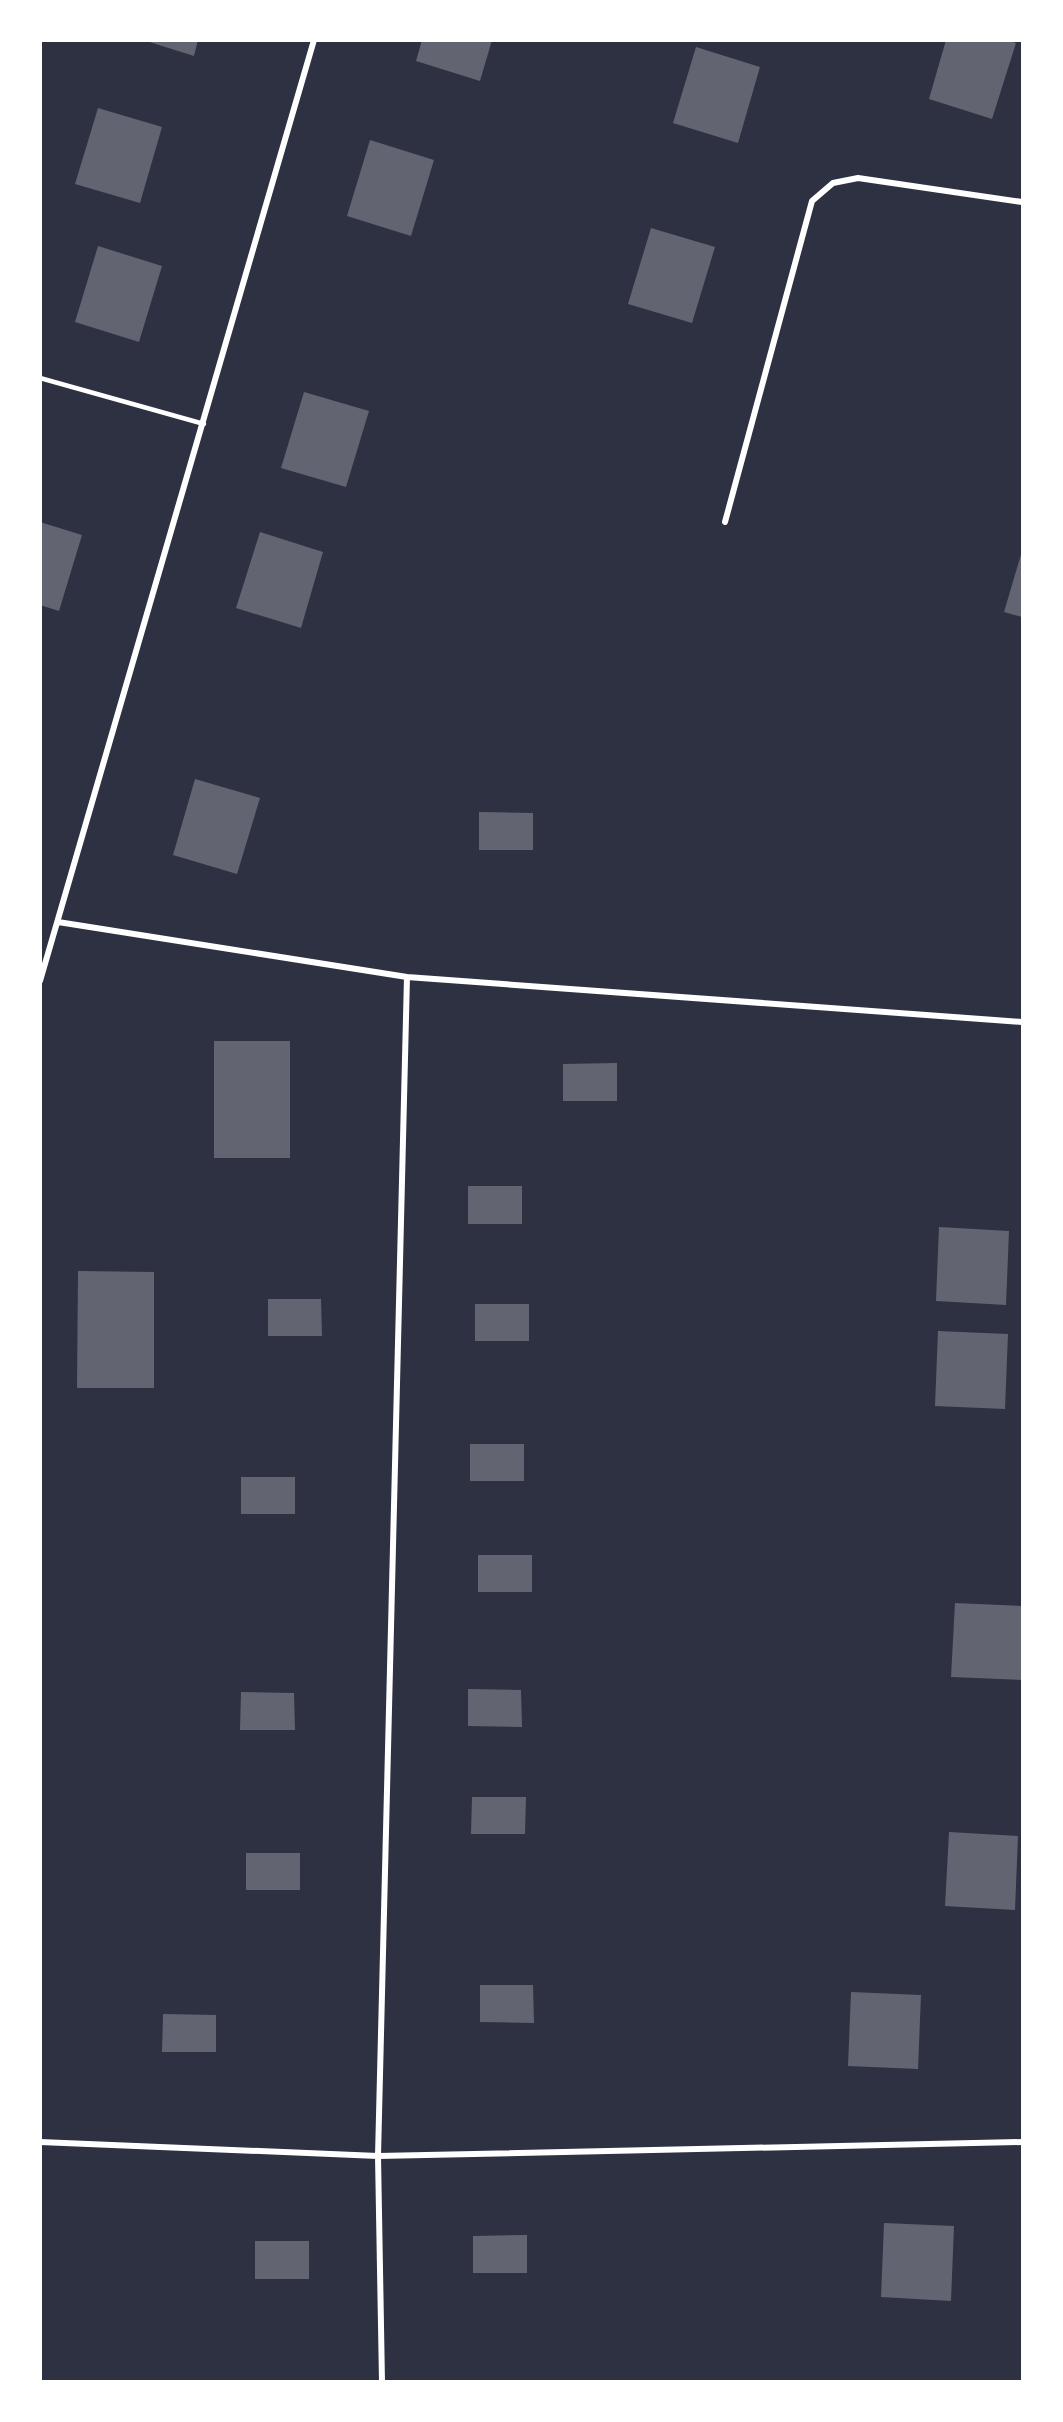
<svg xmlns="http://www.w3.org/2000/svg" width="1063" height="2422" viewBox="0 0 1063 2422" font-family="Mulish,sans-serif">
  <rect width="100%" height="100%" fill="#2d3142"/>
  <path fill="#626471" d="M143 40H198L194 56Z
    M422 40H492L480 81 416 61Z
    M946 40H1007L1016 43 992 119 929 99Z
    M696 47 760 67 738 143 673 123Z
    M98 108 162 127 140 203 75 184Z
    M370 140 434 160 411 236 347 216Z
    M651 228 715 247 692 323 628 304Z
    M98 246 162 266 139 342 75 322Z
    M304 392 369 411 346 487 281 468Z
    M40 522 82 535 59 611 40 605Z
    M260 532 323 552 301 628 236 608Z
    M1022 551V617L1004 612Z
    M195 779 260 798 237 874 173 855Z
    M479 812 533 813V850H479Z
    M214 1041H290V1158H214Z
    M617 1063V1101H563V1064Z
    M468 1186H522V1224H468Z
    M939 1227 1009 1231 1006 1305 936 1301Z
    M78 1271 154 1272V1388H77Z
    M268 1299H321L322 1336H268Z
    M475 1304H529V1341H475Z
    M938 1331 1008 1334 1005 1409 935 1406Z
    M470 1444H524V1481H470Z
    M241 1477H295V1514H241Z
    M478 1555H532V1592H478Z
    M955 1603 1022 1606 1021 1680 951 1677Z
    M468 1689 521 1690 522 1727 468 1726Z
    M241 1692 294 1693 295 1730H240Z
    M472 1797H526L525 1834H471Z
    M949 1832 1018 1836 1015 1910 945 1906Z
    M246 1853H300V1890H246Z
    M480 1985H533L534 2023 480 2022Z
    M851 1992 921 1995 918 2069 848 2066Z
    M163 2014 216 2015V2052H162Z
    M884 2223 954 2226 951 2301 881 2297Z
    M527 2235V2273H473V2236Z
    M255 2241H309V2279H255Z"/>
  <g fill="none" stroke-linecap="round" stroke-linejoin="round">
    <path stroke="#fff" stroke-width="4.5" d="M40 378 204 424"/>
    <path stroke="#fff" stroke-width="6" d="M725 522 812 201 833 183 858 178 1022 202
      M58 922 407 977 1022 1022
      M40 981 314 40
      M40 2142 378 2156 1022 2142
      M382 2382 378 2156 407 977"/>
  </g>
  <rect width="1063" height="2422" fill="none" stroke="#ffffff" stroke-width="84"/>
</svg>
